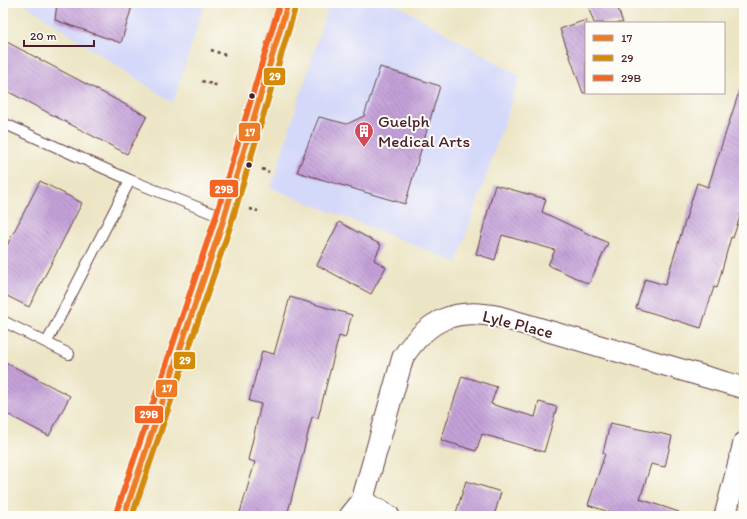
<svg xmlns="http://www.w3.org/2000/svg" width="747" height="519" viewBox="0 0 747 519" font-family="Itim,sans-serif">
  <defs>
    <pattern id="building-back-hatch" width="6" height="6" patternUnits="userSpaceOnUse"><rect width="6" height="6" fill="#c4a1d9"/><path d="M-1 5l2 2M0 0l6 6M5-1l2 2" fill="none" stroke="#a183b0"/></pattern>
  </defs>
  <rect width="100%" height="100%" fill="#fdfcf7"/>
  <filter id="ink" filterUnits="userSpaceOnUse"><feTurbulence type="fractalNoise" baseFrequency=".025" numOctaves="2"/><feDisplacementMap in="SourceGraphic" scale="8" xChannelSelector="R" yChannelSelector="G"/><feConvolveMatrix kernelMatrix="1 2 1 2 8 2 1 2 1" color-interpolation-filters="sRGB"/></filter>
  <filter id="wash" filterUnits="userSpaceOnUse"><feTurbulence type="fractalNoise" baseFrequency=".012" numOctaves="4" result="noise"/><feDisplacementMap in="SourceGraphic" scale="16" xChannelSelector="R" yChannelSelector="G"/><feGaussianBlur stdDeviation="0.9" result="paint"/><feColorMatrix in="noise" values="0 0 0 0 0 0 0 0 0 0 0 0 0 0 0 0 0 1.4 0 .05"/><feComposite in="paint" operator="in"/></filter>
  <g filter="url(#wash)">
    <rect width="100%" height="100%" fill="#ece5c5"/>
    <path fill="#d4d8f9" d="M23 3H205L173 103Z
      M329 3H394L520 76 457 262 271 188Z"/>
    <g id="blocks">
      <path fill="url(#building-back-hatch)" d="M57 3H133L121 43 55 20Z
        M587 3H616L623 23H594Z
        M586 20V93H583L560 29Z
        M3 40 147 116 127 154 3 89Z
        M380 67 440 86 405 204 297 172 319 117 347 124 364 116Z
        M740 89H744V204L733 238 731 237 717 288 714 287 701 328 636 308 645 279 665 285 697 183 708 187Z
        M40 181 82 203 29 307 3 294V253Z
        M495 185 546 199 542 212 608 243 589 284 548 265 555 250 502 235 495 260 476 254Z
        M339 222 381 245 374 260 386 267 371 294 317 265Z
        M290 297 352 315 345 338 339 336 318 418 312 417 287 516H239L255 462 248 460 261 404 249 401 262 351 274 354Z
        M3 361 70 396 49 436 3 412Z
        M462 376 497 387 491 404 535 417 539 402 557 407 544 452 482 434 476 451 441 440Z
        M610 423 672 436 665 467 651 464 640 499 679 512 678 516H621L588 505 605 454 603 453Z
        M466 481 501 492 494 516H455Z"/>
    </g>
  </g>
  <g filter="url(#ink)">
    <use href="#blocks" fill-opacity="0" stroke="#623d42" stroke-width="1"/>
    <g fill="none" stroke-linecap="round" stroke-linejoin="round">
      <g stroke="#623d42" stroke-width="12">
        <path id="service" d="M3 123 130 180 224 218
          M3 321 69 354
          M47 342 130 180"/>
      </g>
      <g stroke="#623d42" stroke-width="23">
        <path id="minor" d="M362 501 389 516
          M350 516 362 501 403 357C428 319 456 307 500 317L744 388
          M725 516 744 443"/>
      </g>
      <g stroke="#623d42" stroke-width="24">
        <path id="secondary" d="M124 516 224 218 288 3"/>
      </g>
      <path stroke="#623d42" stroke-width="2.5" stroke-dasharray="3 3" stroke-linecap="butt" d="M211 50 228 56
        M202 81 219 86
        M262 169 269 172
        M250 209 258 211"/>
      <use href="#service" stroke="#fff" stroke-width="10"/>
      <use href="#minor" stroke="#fff" stroke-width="21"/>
      <use href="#secondary" stroke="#fce5cf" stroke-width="22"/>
      <g stroke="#fdfcf7" stroke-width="9">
        <path id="bus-1" d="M124 516 224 218 288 3"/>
      </g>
      <g stroke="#fdfcf7" stroke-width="9">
        <path id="bus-2" d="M132 516 232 221 296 5"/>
      </g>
      <g stroke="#fdfcf7" stroke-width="9">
        <path id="bus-3" d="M116 513 216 216 280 3"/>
      </g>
      <use href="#bus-1" stroke="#ee7b25" stroke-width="6"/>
      <use href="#bus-2" stroke="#d48b09" stroke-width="6"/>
      <use href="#bus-3" stroke="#f26522" stroke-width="6"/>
    </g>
  </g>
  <defs>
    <g id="building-pin" transform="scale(1)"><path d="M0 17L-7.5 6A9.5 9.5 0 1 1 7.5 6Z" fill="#d1495b" stroke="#fdfcf7"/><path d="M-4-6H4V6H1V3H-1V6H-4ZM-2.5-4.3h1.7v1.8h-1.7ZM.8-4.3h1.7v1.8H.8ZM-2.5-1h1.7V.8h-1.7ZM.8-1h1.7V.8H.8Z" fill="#fff"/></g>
  </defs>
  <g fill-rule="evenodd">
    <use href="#building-pin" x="364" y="131"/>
  </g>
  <g fill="#4a1f2b" stroke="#fdfcf7" stroke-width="1.5">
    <circle cx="252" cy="96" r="3.5"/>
    <circle cx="249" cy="165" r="3.5"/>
  </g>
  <g text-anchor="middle" stroke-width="4" stroke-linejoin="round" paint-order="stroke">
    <g font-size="17" fill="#4a1f2b" stroke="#fdfcf7" text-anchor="start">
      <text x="378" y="127">Guelph<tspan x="378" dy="20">Medical Arts</tspan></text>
    </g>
    <g font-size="17" fill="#4a1f2b" stroke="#fdfcf7">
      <text transform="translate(518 324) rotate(14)" y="6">Lyle Place</text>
    </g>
  </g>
  <g stroke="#fdfcf7" stroke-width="1.5">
    <rect x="263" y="67" width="23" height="19" rx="4" fill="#d48b09"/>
    <rect x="238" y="122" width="23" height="20" rx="4" fill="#ee7b25"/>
    <rect x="209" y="179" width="30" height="19" rx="4" fill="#f26522"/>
    <rect x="173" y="351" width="23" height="19" rx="4" fill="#d48b09"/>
    <rect x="155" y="379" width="23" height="19" rx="4" fill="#ee7b25"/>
    <rect x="134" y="405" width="30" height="19" rx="4" fill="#f26522"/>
  </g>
  <g font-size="11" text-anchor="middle" font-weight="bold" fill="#fff">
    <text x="275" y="80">29</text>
    <text x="250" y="136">17</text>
    <text x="224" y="193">29B</text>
    <text x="185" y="364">29</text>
    <text x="167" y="392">17</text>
    <text x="149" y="418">29B</text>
  </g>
  <rect width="747" height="519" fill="none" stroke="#fdfcf7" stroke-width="16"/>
  <rect x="585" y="22" width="140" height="72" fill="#fdfcf7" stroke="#b5a4a5"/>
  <rect x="593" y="35" width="20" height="6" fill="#ee7b25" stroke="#b5a4a5"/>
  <text x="621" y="42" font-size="12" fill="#4a1f2b">17</text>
  <rect x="593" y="55" width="20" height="6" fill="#d48b09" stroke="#b5a4a5"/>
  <text x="621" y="62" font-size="12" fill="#4a1f2b">29</text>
  <rect x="593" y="75" width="20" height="6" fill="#f26522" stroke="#b5a4a5"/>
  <text x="621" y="82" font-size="12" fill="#4a1f2b">29B</text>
  <path d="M24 40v6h70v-6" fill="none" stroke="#4a1f2b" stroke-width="2"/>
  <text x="30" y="40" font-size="12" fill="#4a1f2b" stroke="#fdfcf7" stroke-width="3" paint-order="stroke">20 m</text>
</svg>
